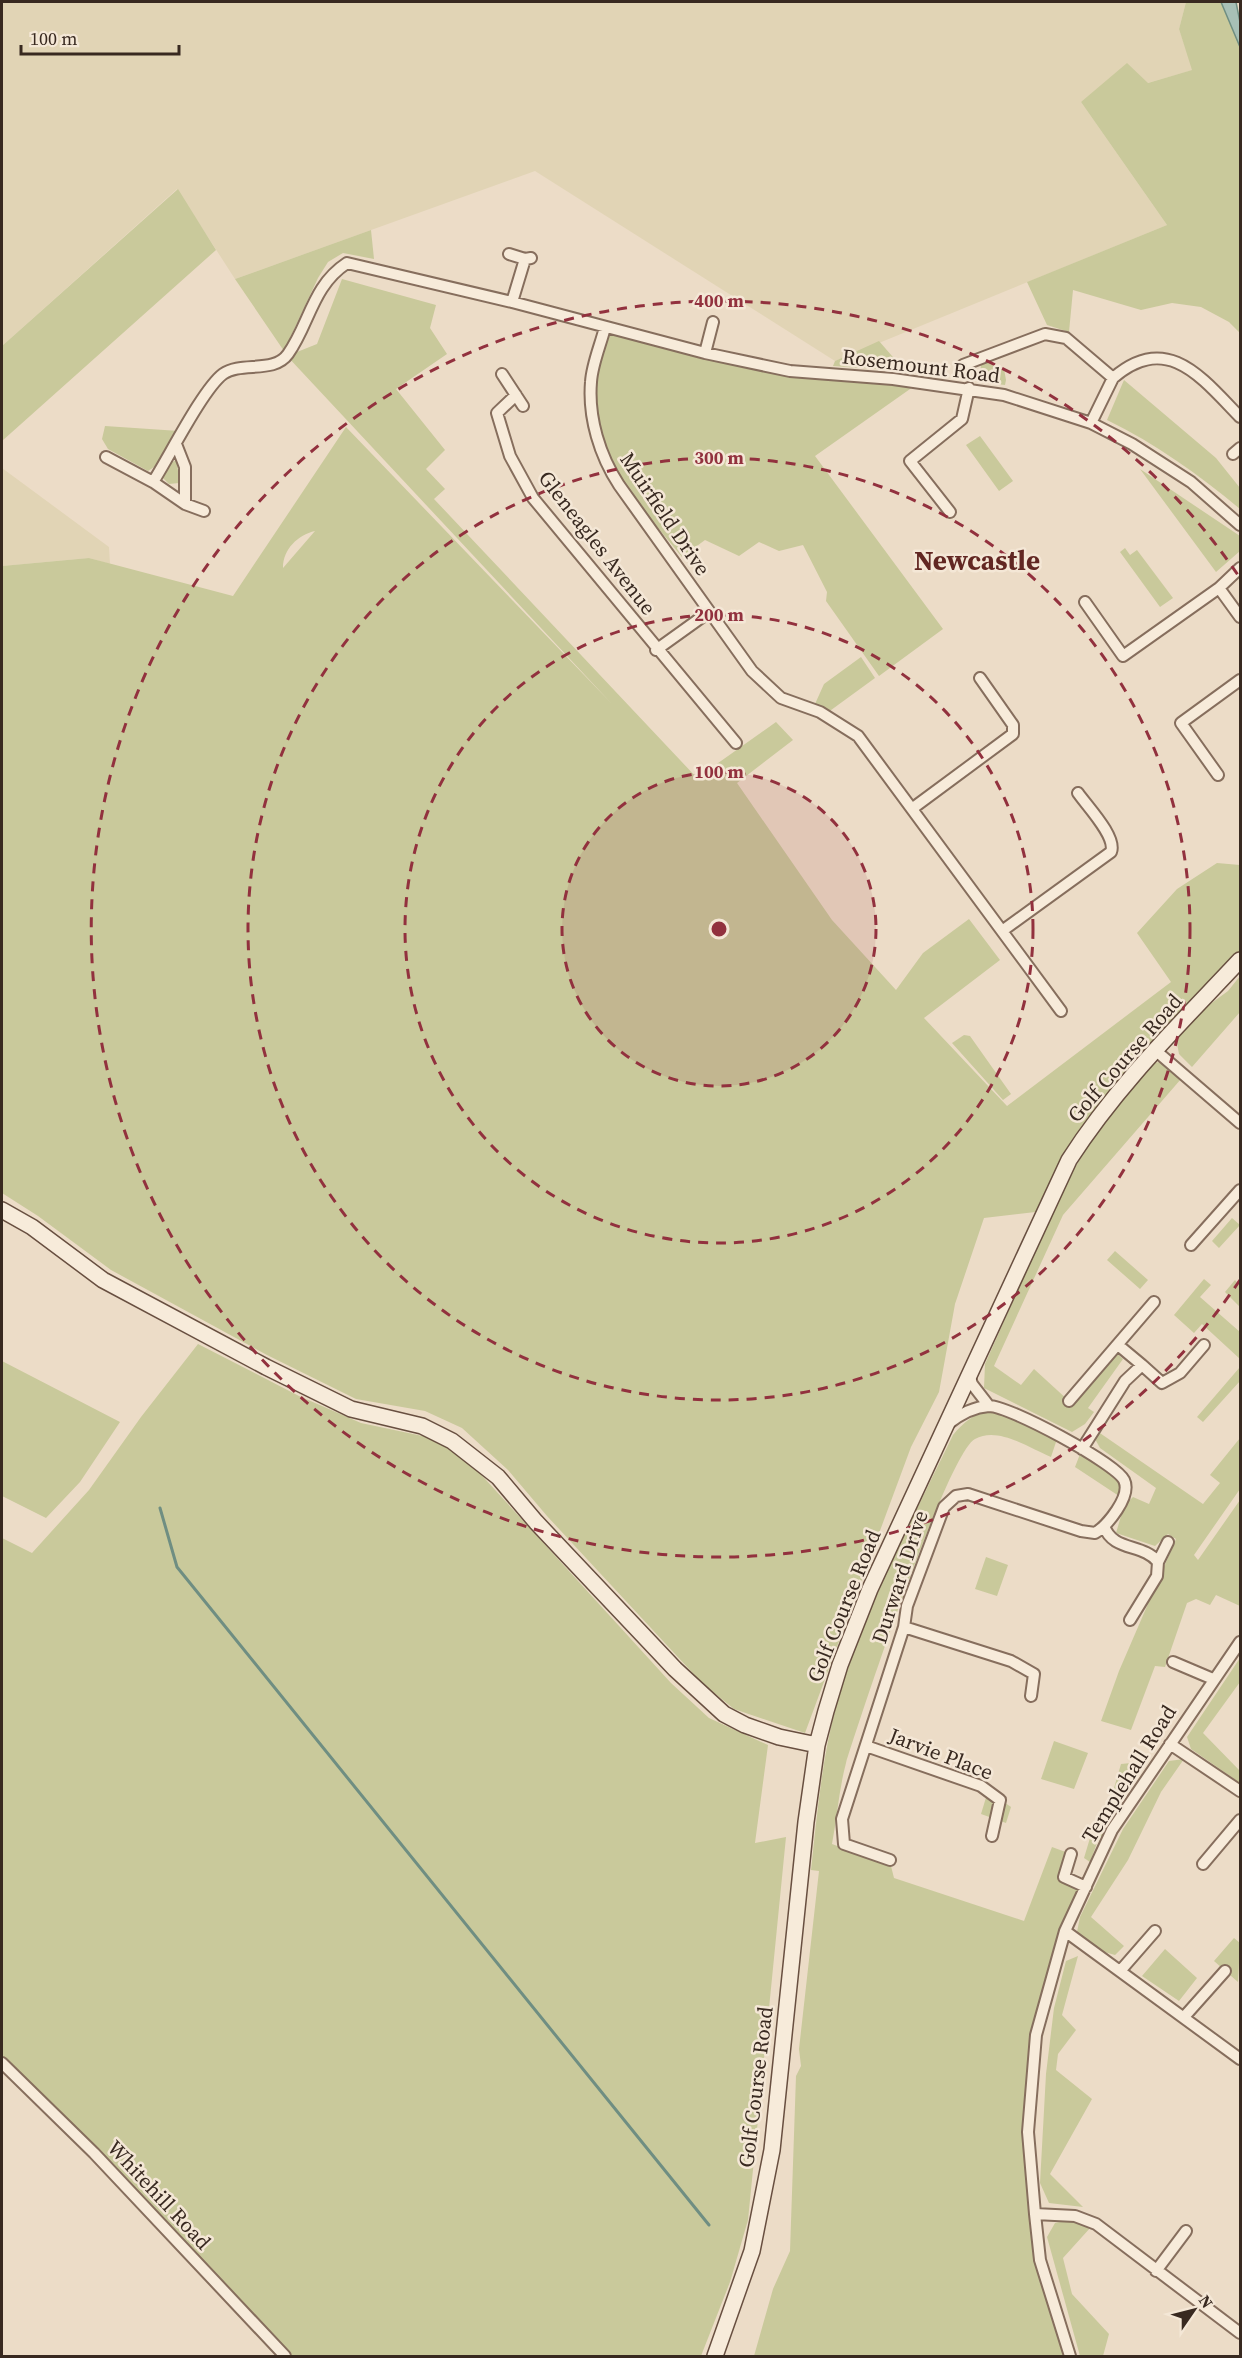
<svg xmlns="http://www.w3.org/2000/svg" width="1242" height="2358" viewBox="0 0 1242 2358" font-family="'Source Serif 4',serif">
  <rect width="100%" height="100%" fill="#ecdcc7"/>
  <path fill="#e1d4b5" d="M2 2H1186L1179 29 1193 70 1081 102 1167 225 835 361 535 171 235 279 177 189 2 346Z
    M2 468 109 547 110 564 89 558 2 566Z"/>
  <path fill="#c9c99b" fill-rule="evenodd" d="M1186 2H1221L1240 47V333L1229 322 1201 307 1172 303 1141 310 1073 290 1069 332 1047 325 1027 282 1167 225 1081 102 1127 63 1148 83 1192 70 1179 29Z
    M178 189 216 250 2 441V346Z
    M371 230 374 259 343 253 328 262 318 278 284 351 235 279Z
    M342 279 436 305 430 328 447 354 396 389 445 450 426 469 445 489 434 499 697 778 776 722 793 740 737 783 832 920 896 990 923 953 969 919 1000 960 924 1018 1007 1106 1171 982 1137 933 1177 889 1217 863 1240 865V960L1116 1094 1044 1211 984 1218 955 1304 939 1392 911 1447 805 1733 734 1709 702 1683 547 1516 508 1470 462 1428 425 1411 356 1399 267 1355 111 1270 38 1216 2 1193V566L89 558 233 596 346 427 612 704 287 356 317 344ZM315 531 283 568C283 549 298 535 315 531Z
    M605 327 790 371 920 382 815 456 943 629 879 676 826 601 827 592 803 545 779 551 759 542 739 556 705 540 682 557 605 464 591 381Z
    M879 341 905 371 833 366 835 361Z
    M989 360 998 371 1004 369 1006 380 1005 385 980 382 981 361Z
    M1124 380 1216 458 1240 488V509C1198 474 1156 444 1107 420Z
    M105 426 179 431 157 465 148 471 108 449 102 439Z
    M980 436 1013 481 999 491 966 445Z
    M177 460 179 483 169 484 163 478 172 462Z
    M1140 469 1240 536V551L1216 572Z
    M1125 548 1130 555 1137 550 1173 598 1160 607 1120 552Z
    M861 657 875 678 827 713 815 704 824 684Z
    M1240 976V1012L1192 1067 1179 1054 1176 1038 1194 1016 1228 991Z
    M964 1035 970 1036 1011 1094 1003 1100 952 1043Z
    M1162 1062 1181 1079 1063 1215 994 1366 1021 1385 1034 1369 1069 1401 1113 1350 1123 1359 1088 1408 1094 1412 1085 1424 1072 1432 984 1388 985 1364 1065 1184 1093 1138 1150 1063Z
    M1232 1218 1240 1225 1219 1248 1212 1241Z
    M1115 1251 1148 1280 1140 1289 1107 1260Z
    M1204 1279 1211 1285 1200 1297 1240 1332V1359L1202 1324 1194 1333 1174 1315Z
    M1235 1280 1240 1286V1307L1225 1292Z
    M198 1344 299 1396 361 1423 432 1438 465 1457 671 1683 709 1718 768 1745 755 1843 786 1837 748 2220 730 2282 701 2356H285L2 2063V1538L32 1553 89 1490 141 1417Z
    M2 1361 120 1422 80 1482 46 1518 2 1496Z
    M1240 1367V1381L1203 1422 1197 1417Z
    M990 1410 1058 1436 1051 1457C1029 1448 998 1426 975 1439 947 1454 860 1718 846 1763 839 1789 837 1818 832 1844L891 1866 894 1878 1024 1921 1052 1847 1071 1854 1064 1877 1086 1887 1036 2035 1028 2132 1035 2214 1063 2356H754L773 2289 790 2251 796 2076 801 2066 799 2049 819 1871 811 1870C817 1815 822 1757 837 1703 864 1610 911 1522 953 1435 964 1422 973 1414 990 1410Z
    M1094 1429 1203 1504 1220 1483 1210 1475 1240 1438V1489L1194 1555 1198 1560 1240 1500V1606L1216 1595 1210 1605 1196 1599 1187 1603 1165 1667 1155 1666 1131 1730 1101 1721 1119 1671 1176 1539 1168 1534 1155 1546 1116 1533 1124 1506 1133 1497 1149 1504 1156 1488 1100 1448 1095 1439Z
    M1082 1449 1121 1476 1122 1498 1075 1467Z
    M986 1557 1008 1565 997 1596 975 1589Z
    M1240 1658V1682L1203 1733 1240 1771V1783L1191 1749 1187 1737Z
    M1054 1741 1088 1753 1074 1789 1041 1779Z
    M1184 1759 1161 1792 1128 1860 1091 1917 1124 1946 1115 1955 1101 1951 1077 1932 1080 1917 1123 1829 1169 1761Z
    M1131 1763 1110 1824 1097 1843 1090 1862 1084 1858 1090 1838 1105 1819 1121 1764Z
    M988 1791 1011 1807 1006 1823 981 1814Z
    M1234 1938 1240 1943 1238 1982 1214 1961Z
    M1165 1949 1197 1978 1179 2001 1142 1976Z
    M1078 1956 1062 2015 1076 2030 1058 2054 1056 2070 1092 2099 1050 2174 1083 2207 1049 2203 1040 2183 1046 2074 1054 2008 1066 1961Z
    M1074 2219 1091 2227 1063 2258 1072 2294 1109 2334 1103 2356H1080L1047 2237 1055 2223Z"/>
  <path fill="#a8c0b6" stroke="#6f8e82" stroke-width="1.5" d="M1221 2H1236L1240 22V47Z"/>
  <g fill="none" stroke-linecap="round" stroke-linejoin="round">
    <path stroke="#6f8e82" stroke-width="3" d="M160 1508 177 1567 709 2225"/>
    <g stroke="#866e5d" stroke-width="14">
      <path id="street" d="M509 254 525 259 531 258
        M512 302 525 259
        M605 327C601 344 592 364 591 382 588 418 600 456 619 485L752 671 781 698 820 712 858 736 1061 1011
        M705 353 713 322
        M963 365 1045 334 1066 338 1113 378C1167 331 1202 378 1240 417
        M502 374 523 406
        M516 395 497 413 510 456 533 498 736 743
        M1091 423 1113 378
        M176 444 185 467V504
        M1233 454 1240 448
        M106 457 153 482C169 457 203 389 223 374 241 361 274 374 288 354 310 323 312 286 347 263L512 302 705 353 790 371 893 379 1004 395 1091 423 1132 444 1191 482 1240 525
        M153 482 185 504 204 511
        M950 512 910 461 962 419 969 388
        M1219 588 1240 617
        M1085 602 1123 656 1219 588 1240 568
        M656 650 709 612
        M1218 775 1181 723 1240 680
        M913 808 1013 734V725L980 678
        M1002 931 1111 852C1117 837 1087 806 1078 793
        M1155 1050 1240 1123
        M1191 1245 1240 1190
        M1118 1345 1142 1365
        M969 1374 972 1384 989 1406
        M1069 1401 1154 1302
        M1082 1449 1125 1381 1142 1365 1162 1383 1180 1373 1204 1345
        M1104 1526C1113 1552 1143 1543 1158 1562L1157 1576 1130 1620
        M1158 1562 1168 1542
        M904 1627 1011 1661 1034 1674 1031 1696
        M1173 1662 1213 1679
        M1170 1744 1240 1791
        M866 1746 981 1786 1000 1800 992 1836
        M1071 1854 1064 1877 1086 1887
        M890 1860 844 1844 842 1819 904 1627 907 1606 944 1507 956 1496 968 1494 1081 1531 1095 1533C1107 1526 1132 1496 1124 1480 1115 1463 1010 1406 989 1406 974 1407 959 1415 948 1424
        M1203 1864 1240 1820
        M1065 1931 1240 2059
        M1121 1970 1155 1931
        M1184 2017 1225 1971
        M2 2063 94 2153 285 2356
        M1035 2214 1075 2216 1096 2224 1240 2333
        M1156 2271 1186 2231
        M1070 2356 1040 2260 1035 2214 1028 2132 1036 2035 1065 1931 1112 1830 1240 1642"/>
    </g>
    <g stroke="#684f40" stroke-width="18">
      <path id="secondary" d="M2 1210 32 1227 103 1280 266 1367 351 1409 422 1426 452 1441 498 1477 536 1522 675 1669 724 1714 745 1725 779 1737 817 1745
        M715 2356 752 2251 772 2150 806 1822 817 1745 826 1711 840 1665 870 1589 1069 1160C1117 1085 1180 1024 1240 960"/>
    </g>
    <use href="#street" stroke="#f7ebda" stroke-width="10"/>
    <use href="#secondary" stroke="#f7ebda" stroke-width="15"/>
  </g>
  <circle cx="719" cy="929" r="157" fill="#92313e" fill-opacity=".12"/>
  <g fill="none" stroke="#92313e" stroke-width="3" stroke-dasharray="10 8">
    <circle cx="719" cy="929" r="157"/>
    <circle cx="719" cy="929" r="314"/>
    <circle cx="719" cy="929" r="471"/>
    <path d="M1240 1280A628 628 0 1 1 1240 578"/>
  </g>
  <g text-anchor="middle" stroke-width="5" stroke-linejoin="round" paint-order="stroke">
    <g font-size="21" fill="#382920" stroke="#f4e7d6">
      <text transform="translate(921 366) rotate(7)" y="7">Rosemount Road</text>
      <text transform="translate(665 514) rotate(56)" y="7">Muirfield Drive</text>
      <text transform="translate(597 543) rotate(52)" y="7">Gleneagles Avenue</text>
      <text transform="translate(1125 1058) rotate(-49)" y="7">Golf Course Road</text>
      <text transform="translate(900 1577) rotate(-72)" y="7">Durward Drive</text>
      <text transform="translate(844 1606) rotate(-68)" y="7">Golf Course Road</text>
      <text transform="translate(941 1754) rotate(21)" y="7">Jarvie Place</text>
      <text transform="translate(1129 1774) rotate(-58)" y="7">Templehall Road</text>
      <text transform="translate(756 2087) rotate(-83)" y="7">Golf Course Road</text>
      <text transform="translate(159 2195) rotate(47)" y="7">Whitehill Road</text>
    </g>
    <g font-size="27" font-weight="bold" fill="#622722" stroke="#f4e7d6">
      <text x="977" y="570">Newcastle</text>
    </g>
  </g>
  <circle cx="719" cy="929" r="9" fill="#92313e" stroke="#f4e7d6" stroke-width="3"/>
  <g font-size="18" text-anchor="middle" font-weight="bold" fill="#92313e" stroke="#f4e7d6" stroke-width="5" stroke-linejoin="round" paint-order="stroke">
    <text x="719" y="307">400 m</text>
    <text x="719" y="464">300 m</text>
    <text x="719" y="621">200 m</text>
    <text x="719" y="778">100 m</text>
  </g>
  <rect width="1242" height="2358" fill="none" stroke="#382920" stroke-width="6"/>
  <g transform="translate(1194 2310) rotate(55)" stroke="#f4e7d6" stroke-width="4.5" paint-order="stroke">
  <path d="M0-4.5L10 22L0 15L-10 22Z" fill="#382920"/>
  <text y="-9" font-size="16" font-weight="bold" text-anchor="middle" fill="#382920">N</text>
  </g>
  <path d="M21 45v9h158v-9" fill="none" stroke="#382920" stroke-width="3"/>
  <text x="30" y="45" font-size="18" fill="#382920" stroke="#f4e7d6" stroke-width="4.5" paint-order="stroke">100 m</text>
</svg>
